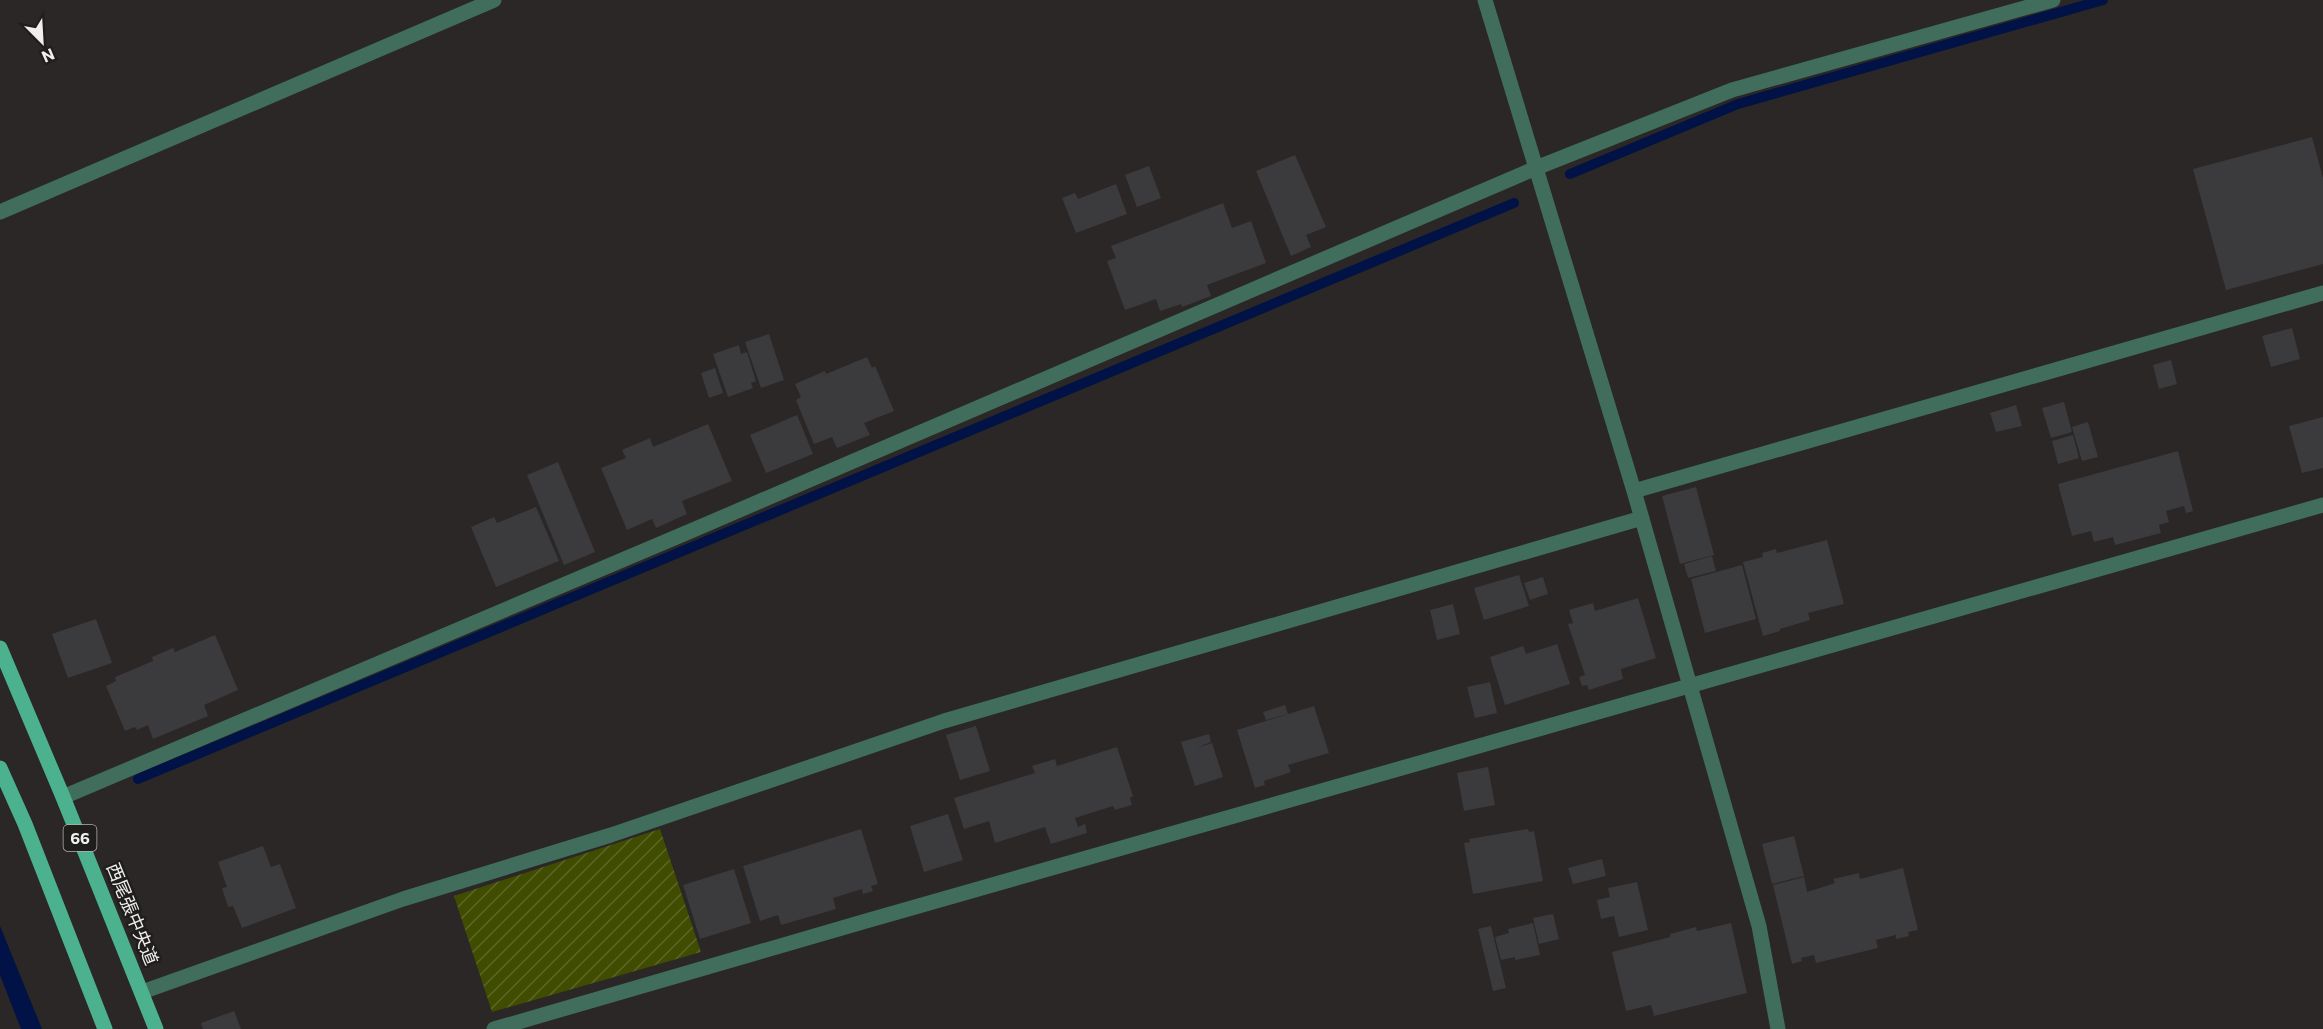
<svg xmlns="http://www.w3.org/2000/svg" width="2323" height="1029" viewBox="0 0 2323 1029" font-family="Commissioner,'Noto Sans JP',sans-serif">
  <defs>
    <pattern id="garden-furrows" width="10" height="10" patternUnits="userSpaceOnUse" patternTransform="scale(1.5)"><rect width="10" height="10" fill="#404d00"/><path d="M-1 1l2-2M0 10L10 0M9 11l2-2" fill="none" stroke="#5c6726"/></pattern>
  </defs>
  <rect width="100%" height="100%" fill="#2a2726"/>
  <path fill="url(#garden-furrows)" d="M660 829 701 952 492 1012 454 896Z"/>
  <path fill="#001246" d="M0 926 42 1029H21L0 975Z"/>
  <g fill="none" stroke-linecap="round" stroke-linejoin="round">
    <path stroke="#001246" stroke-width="10" d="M1570 174 1738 104 2103 0
      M138 779 1514 203"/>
  </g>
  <path fill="#3b3a3d" d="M2312 137 2323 178V264L2226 290 2193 169Z
    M1295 155 1326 227 1306 235 1311 247 1291 256 1256 171Z
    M1149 166 1161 198 1137 207 1125 175Z
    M1116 184 1127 214 1076 233 1062 198 1075 193 1078 199Z
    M1223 203 1232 228 1251 221 1266 263 1207 285 1211 296 1182 307 1181 304 1160 311 1156 299 1125 310 1107 261 1116 258 1111 246Z
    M2292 328 2300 359 2271 367 2262 336Z
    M769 334 784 380 761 388 745 342Z
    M739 345 741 354 747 352 756 381 751 383 753 388 728 397 713 354Z
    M867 357 872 368 875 366 894 411 864 423 870 435 837 448 832 437 814 444 796 400 801 397 795 384 825 371 826 374Z
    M2171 360 2177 384 2159 389 2153 365Z
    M715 368 723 393 709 398 701 373Z
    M2064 402 2072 432 2051 438 2042 408Z
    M2016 405 2022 426 1996 432 1990 413Z
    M797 415 813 454 766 473 750 435Z
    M2323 417V468L2302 473 2289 426Z
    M2088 422 2098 457 2082 461 2072 427Z
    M708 424 732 481 682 501 687 514 656 528 652 519 627 530 601 468 626 458 622 450 650 438 653 447Z
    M2073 435 2079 458 2058 464 2052 441Z
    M2178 451 2193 511 2186 513 2184 506 2166 511 2169 522 2159 525 2161 533 2115 545 2113 537 2094 542 2091 531 2072 536 2058 484Z
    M558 462 595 552 564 565 527 475Z
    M1696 487 1714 555 1680 564 1662 496Z
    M536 507 559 561 496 587 471 527 494 517 497 523Z
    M1827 540 1844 604 1808 613 1810 620 1780 629V631L1763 636 1743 562 1763 557 1762 553 1776 549 1777 553Z
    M1712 556 1716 571 1688 578 1684 564Z
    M1742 565 1756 619 1705 633 1691 579Z
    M1519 575 1529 606 1484 620 1474 588Z
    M1543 577 1548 594 1530 600 1524 583Z
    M1638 598 1656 658 1621 669 1623 679 1589 690 1587 685 1582 686 1579 677 1585 675 1568 624 1573 623 1569 610 1593 603 1595 611Z
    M1453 604 1460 634 1437 640 1430 610Z
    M96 619 112 663 68 678 52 634Z
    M215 635 238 690 204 705 208 716 153 739 148 725 137 730 135 727 125 731 106 686 116 681 115 677 153 661 152 657 173 648 175 652Z
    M1557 644 1570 684 1505 705 1490 657 1523 646 1526 654Z
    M1490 682 1497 713 1475 718 1467 687Z
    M1285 705 1288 714 1266 720 1263 712Z
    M1314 706 1329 753 1288 765 1291 772 1264 781 1265 785 1255 788 1237 730Z
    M976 726 990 771 960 780 946 735Z
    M1209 734 1211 742 1196 748 1212 743 1223 777 1195 786 1181 742Z
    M1117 747 1133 796 1130 798 1132 805 1115 810 1113 806 1075 818 1078 827 1085 824 1087 833 1051 844 1045 827 995 843 989 821 964 829 954 798 1035 773 1032 766 1055 759 1057 766Z
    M1488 767 1495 805 1464 811 1457 773Z
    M948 814 963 860 924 872 910 826Z
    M861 829 878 884 871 886 873 891 863 894 862 889 833 898 836 909 781 925 778 915 760 921 743 866Z
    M1528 829 1529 832 1534 831 1543 881 1473 894 1464 843 1470 842 1469 839Z
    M1794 836 1804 876 1772 884 1762 844Z
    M263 846 271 867 280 864 296 908 242 928 233 906 228 907 222 888 227 887 218 862Z
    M1602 859 1606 876 1573 884 1568 868Z
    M1903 868 1918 930 1908 932 1909 936 1896 939V935L1876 940 1878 948 1816 963 1814 955 1801 958 1802 961 1792 964 1773 885 1804 877 1807 892 1835 883 1833 879 1859 873 1860 879Z
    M734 869 751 923 700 939 683 885Z
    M1637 882 1648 930 1619 937 1614 916 1601 919 1597 900 1610 897 1608 888Z
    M1553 914 1559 939 1539 944 1533 918Z
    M1533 923 1540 955 1515 960V957L1501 960 1495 937 1509 933 1508 929Z
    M1731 923 1747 993 1654 1016 1651 1005 1626 1011 1612 952 1670 937V934L1696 927 1697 931Z
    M1491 926 1506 988 1493 991 1478 929Z
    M234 1011 241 1029H203L201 1023Z"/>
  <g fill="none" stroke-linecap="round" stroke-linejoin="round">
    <path stroke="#406d5c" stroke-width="15" d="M1485 0 1634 491 1759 926 1778 1029
      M0 212 494 0
      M1634 491 2323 293
      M63 797 686 533 1536 168 1732 90 2053 0
      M142 992 403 899 611 835 944 721 1642 518
      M494 1029 866 921 2323 505"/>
    <path stroke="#4bb18f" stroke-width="15" d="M0 648 63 797 156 1029
      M0 768 25 824 105 1029"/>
  </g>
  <g text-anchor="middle" stroke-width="5" stroke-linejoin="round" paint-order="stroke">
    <rect fill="#201e1d" stroke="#b2b0af" stroke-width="1.5" x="63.5" y="825" width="33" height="26" rx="4.5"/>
    <g font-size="16" font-weight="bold" fill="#f1efee">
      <text x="80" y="844">66</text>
    </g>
    <g font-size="18" fill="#f1efee" stroke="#201e1d">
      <text transform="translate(132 914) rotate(68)" y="6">西尾張中央道</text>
    </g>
  </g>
  <g transform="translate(42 42) rotate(156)" stroke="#201e1d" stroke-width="4.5" paint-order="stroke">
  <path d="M0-4.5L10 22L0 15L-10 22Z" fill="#f1efee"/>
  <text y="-9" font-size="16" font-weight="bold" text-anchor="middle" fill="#f1efee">N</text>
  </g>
</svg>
